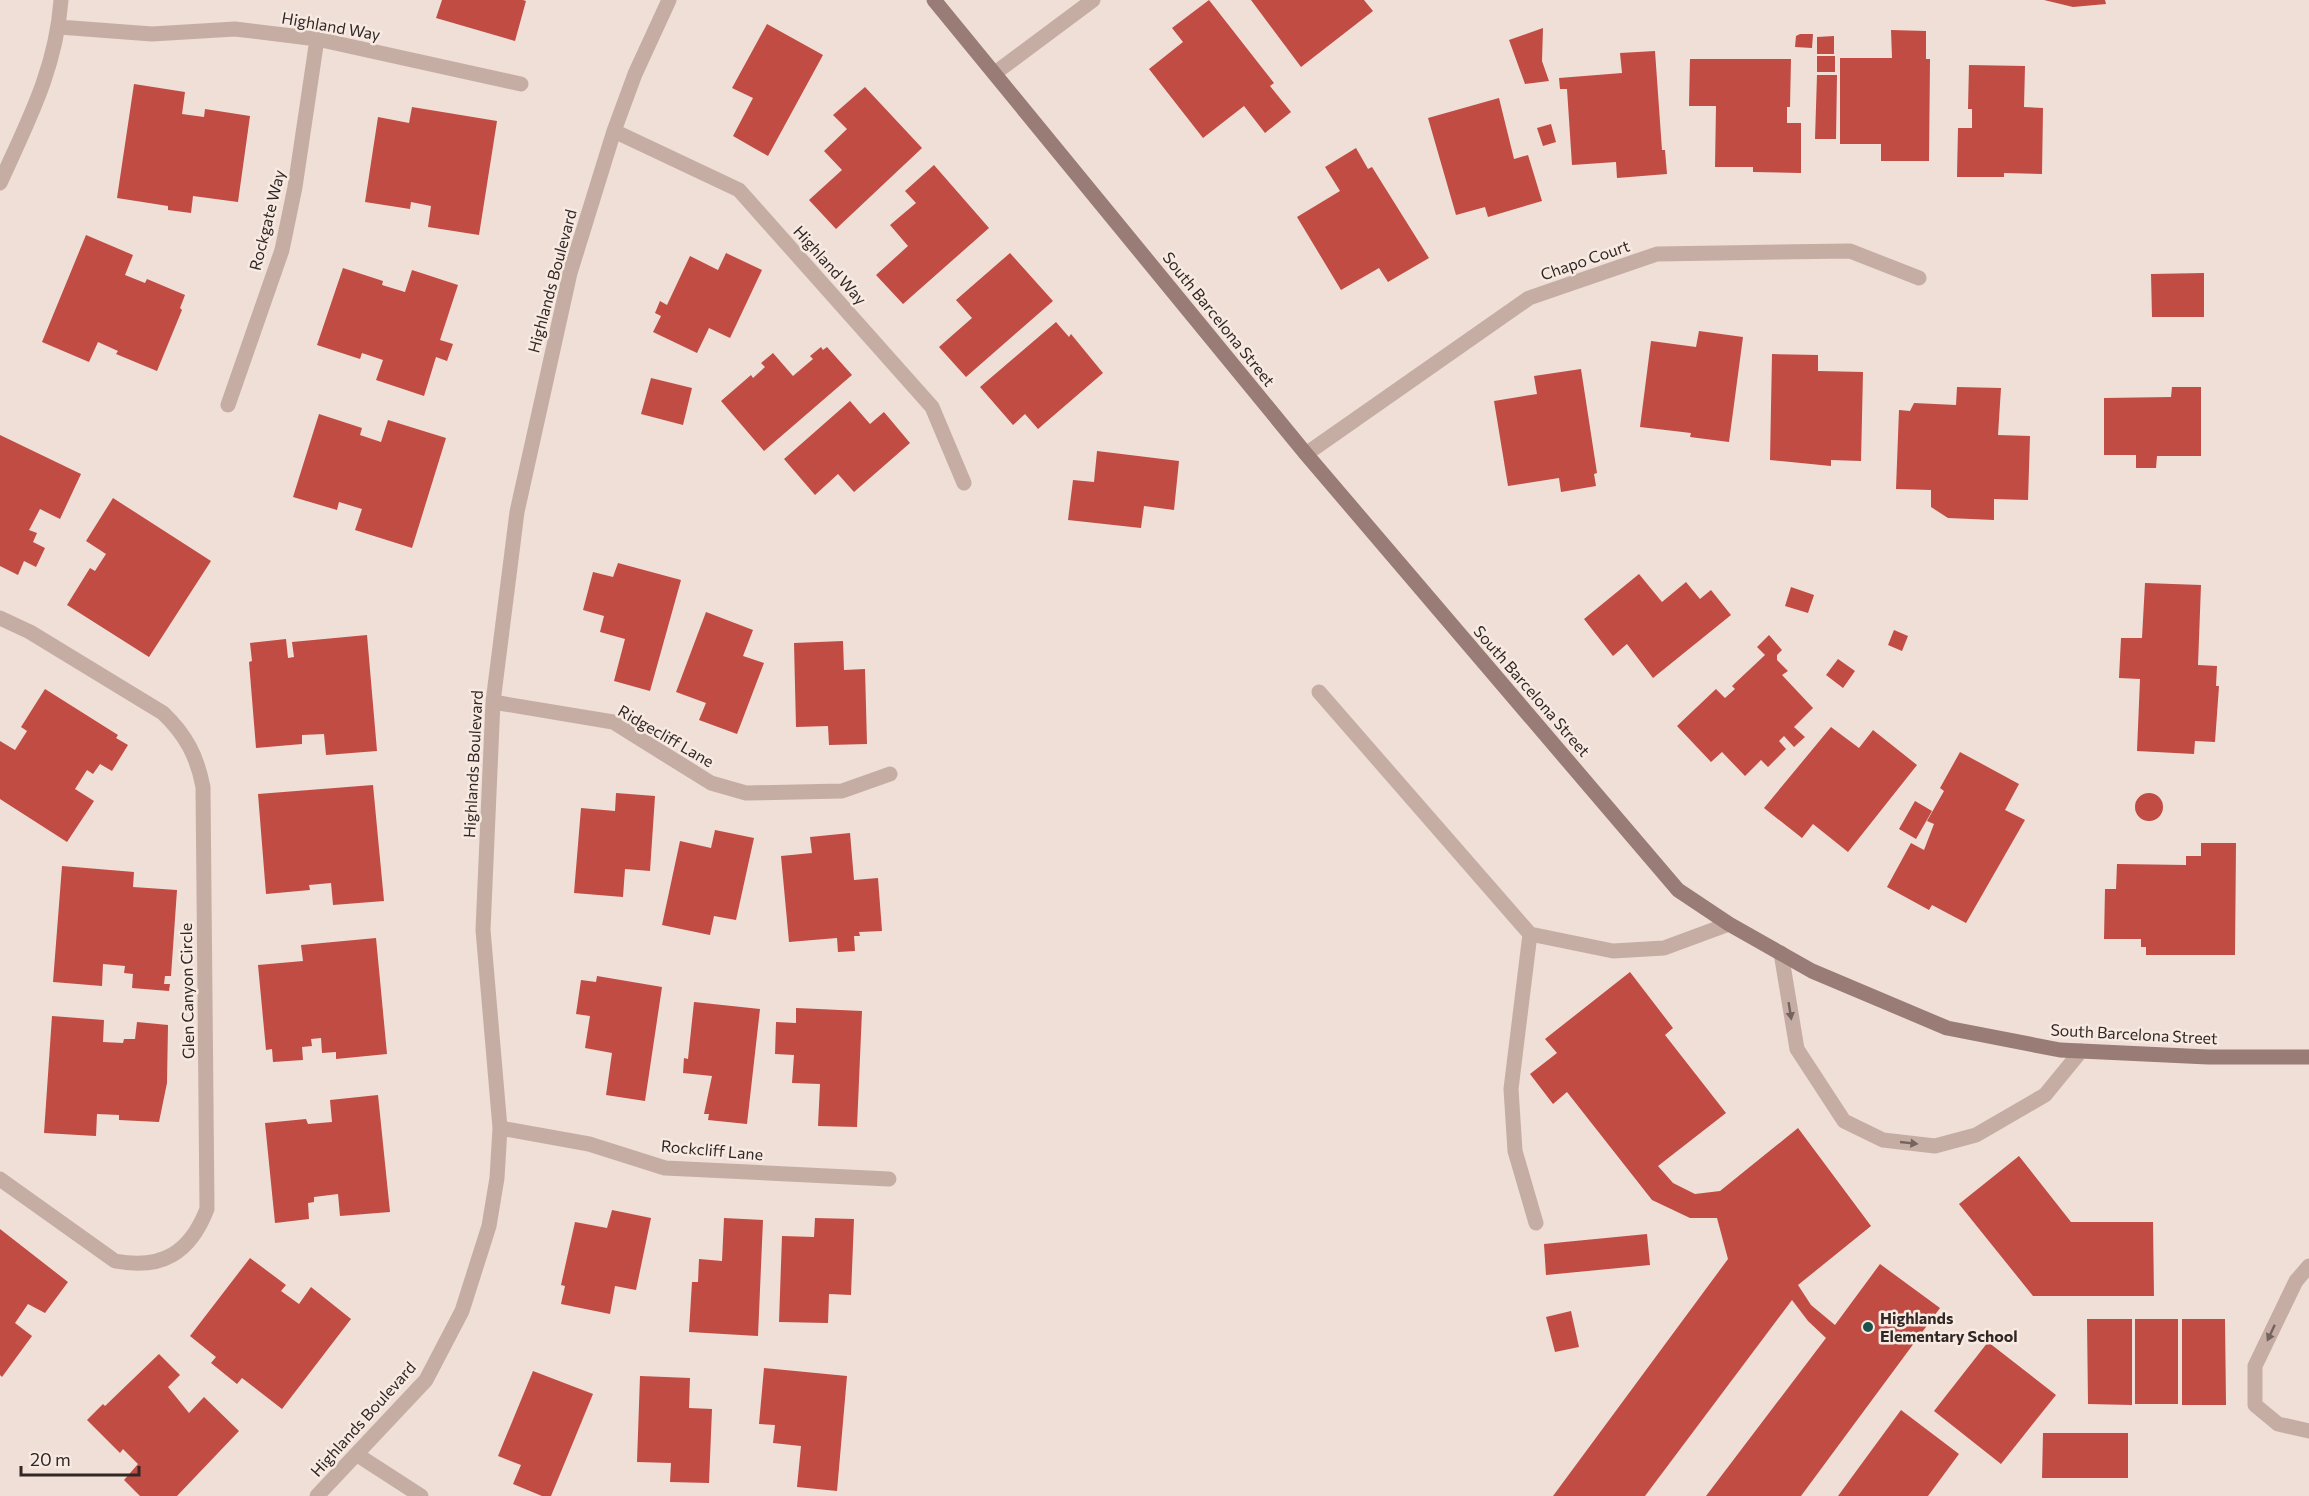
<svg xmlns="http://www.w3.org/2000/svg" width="2309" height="1496" viewBox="0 0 2309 1496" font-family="Commissioner,sans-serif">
  <rect width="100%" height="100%" fill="#efdfd7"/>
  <path fill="#c04c44" d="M442 0H523L526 1 515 41 436 18Z
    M1209 0 1274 83 1270 86 1291 112 1265 133 1244 106 1203 138 1149 69 1183 42 1172 28Z
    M1251 0H1364L1373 11 1301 67Z
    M2044 0H2105L2106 4 2073 7Z
    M767 24 823 55 768 156 733 136 753 98 732 88Z
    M1543 28 1542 61 1549 81 1525 84 1509 40Z
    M1891 30 1926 31V59H1930L1929 161H1881V144H1840V58H1892Z
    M1800 34H1813L1812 48 1795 47 1796 36Z
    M1834 36V54H1817V37Z
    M1655 51 1662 150H1665L1667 174 1617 178 1616 162 1572 165 1567 89H1560L1559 78 1622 73 1620 53Z
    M1817 56H1835V72H1817Z
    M1690 59H1791L1790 107H1787V123H1801V173L1753 172V167H1715L1716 106H1689Z
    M1969 65 2025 66 2024 107 2043 108 2042 174 2004 173V177H1957L1958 128H1972V109H1968Z
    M1817 75H1837L1836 139H1815Z
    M134 84 185 92 182 114 204 117 205 109 250 116 238 202 193 196 191 213 168 210V206L117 198Z
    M865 87 922 148 836 229 809 200 842 170 824 151 847 129 833 115Z
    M1499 98 1514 159 1528 155 1542 201 1488 217 1485 207 1456 215 1428 118Z
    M412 107 497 121 479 235 428 227 431 206 411 202 410 209 365 202 378 117 409 123Z
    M1551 124 1556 142 1543 146 1537 128Z
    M1356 148 1368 169 1372 167 1429 258 1388 282 1379 268 1341 290 1297 217 1340 191 1325 167Z
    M934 165 989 228 903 304 876 275 908 246 890 225 916 203 905 191Z
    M86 235 133 255 125 275 145 283 147 279 185 295 180 308 182 310 157 371 116 354 118 351 98 342 89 362 42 342Z
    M726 253 762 270 730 338 709 328 697 353 653 332 661 316 655 313 660 301 667 305 690 256 718 270Z
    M1010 253 1053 301 966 377 939 347 972 318 956 300Z
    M343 268 383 281 382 285 405 292 412 270 458 285 440 340 453 344 447 361 436 357 424 396 376 380 383 360 362 353 360 359 317 345Z
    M2204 273V317H2152L2151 274Z
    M1056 322 1069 337 1071 334 1103 373 1038 429 1025 414 1013 425 980 387Z
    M1699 331 1743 337 1729 442 1690 437 1691 433 1640 427 1651 341 1696 347Z
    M821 347 823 350 827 347 852 375 764 451 721 401 751 375 753 378 765 367 761 363 773 353 793 376 813 359 810 356Z
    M1772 354 1818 355V371L1863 372 1861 461 1831 460V466L1770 460Z
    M1581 369 1597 473 1594 474 1596 486 1561 492 1559 478 1508 486 1494 401 1537 394 1534 376Z
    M651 378 692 388 683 425 641 414Z
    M1957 387 2001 388 1998 435 2030 436 2028 500 1994 499V520L1948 518 1931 507V490L1896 489 1899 410 1910 411 1914 403 1956 405Z
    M2172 387H2201V456H2157L2156 468H2136V455H2104V398L2171 397Z
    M850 401 870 424 884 412 910 443 854 492 838 474 815 495 784 459Z
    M319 414 362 428 360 435 381 442 388 420 446 438 412 548 355 530 362 509 339 502 337 510 293 497Z
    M0 435 81 474 60 519 40 509 29 530 37 533 33 542 45 548 36 567 24 561 18 575 0 566Z
    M1097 451 1179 461 1174 510 1144 506 1141 528 1068 520 1073 480 1094 482Z
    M113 498 211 561 149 657 67 605 90 568 95 571 106 554 86 541Z
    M618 563 681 580 650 691 614 681 625 639 600 632 604 616 583 610 593 572 613 577Z
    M1639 574 1662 602 1686 582 1700 599 1711 590 1731 615 1653 678 1627 644 1613 656 1584 619Z
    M2145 583 2201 585 2198 665 2217 666 2216 686H2219L2215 742 2195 741 2194 754 2137 751 2140 679 2119 678 2121 638H2142Z
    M1791 587 1814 595 1808 613 1785 606Z
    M706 612 753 630 743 656 764 663 737 734 699 720 706 703 676 692Z
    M1894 630 1908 636 1902 651 1888 645Z
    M367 635 377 751 326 755 324 734 302 735V744L256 748 249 662 252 661 250 643 286 639 288 658 294 657 292 642Z
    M1769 635 1782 650 1777 655V660L1788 671 1782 675 1813 708 1794 727 1805 737 1794 747 1784 736 1779 741 1786 749 1768 767 1761 760 1745 776 1722 752 1711 762 1677 726 1716 689 1725 698 1735 689 1732 686 1765 655 1757 647Z
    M843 641 844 670 865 669 867 744 829 745 828 726 796 727 794 643Z
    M1838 659 1855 671 1843 688 1826 675Z
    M45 689 118 735 116 738 128 745 112 771 100 764 93 774 87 770 75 789 94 801 67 842 0 799V741L15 750 27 731 21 727Z
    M1831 727 1859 748 1873 730 1917 765 1848 852 1813 824 1802 838 1764 808Z
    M1960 752 2019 784 2005 810 2025 820 1966 923 1932 905 1929 910 1887 887 1911 843 1924 850 1934 824 1927 821 1944 791 1940 788Z
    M373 785 384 901 333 905 331 883 309 885 310 890 266 894 258 794Z
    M2135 807a14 14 0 1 1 28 0a14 14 0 1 1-28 0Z
    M616 793 655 796 650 871 625 869 623 897 574 893 581 808 615 811Z
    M1915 801 1932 811 1916 839 1899 829Z
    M715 830 754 838 736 920 714 916 710 935 662 925 680 841 711 848Z
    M850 833 854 880 878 878 882 931 859 932 860 936H854L855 951 838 952 837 938 789 942 781 856 812 853 810 837Z
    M2201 843H2236L2235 955H2146V947H2141V939H2104L2105 889H2116L2117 864 2186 865V856H2201Z
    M62 866 134 872 133 887 177 890 171 976H165L164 984H170L169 991 132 988 133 974 124 973 125 966 103 964 102 986 53 982Z
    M376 938 387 1054 336 1059V1052L322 1053 321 1038 311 1039 312 1046 302 1047 303 1060 273 1062 272 1049 266 1050 258 965 303 961 301 945Z
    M1630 972 1673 1028 1665 1035 1726 1113 1658 1166 1673 1183 1695 1194 1720 1191 1798 1128 1871 1226 1798 1285 1811 1305 1835 1325 1880 1264 1940 1308 1801 1496H1706L1826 1338 1808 1321 1792 1300 1645 1496H1553L1728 1259 1717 1218H1690L1652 1200 1567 1092 1553 1104 1530 1074 1557 1053 1545 1039Z
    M597 976 662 987 645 1101 606 1095 612 1053 585 1048 590 1016 576 1014 581 980 596 982Z
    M694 1002 760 1009 747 1124 708 1120 709 1114H704L712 1076 683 1073 684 1058 688 1059Z
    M796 1008 862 1011 857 1127 818 1126 820 1084 792 1083 794 1055 775 1054 776 1022 796 1023Z
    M52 1016 104 1020 103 1042 123 1043 124 1039H135L137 1022 168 1025 167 1083 159 1122 119 1120V1115L97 1114 96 1136 44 1133Z
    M378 1095 390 1212 340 1216 338 1194 314 1197V1202L308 1203 309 1219 275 1223 265 1123 306 1119 308 1124 332 1122 330 1100Z
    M2019 1156 2071 1222H2153L2154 1296H2033L1959 1204Z
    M612 1210 651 1218 636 1290 615 1286 610 1314 561 1304 565 1286 561 1285 575 1222 607 1228Z
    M724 1218 763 1220 758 1336 689 1332 692 1282H698L699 1259 722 1261Z
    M815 1218 854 1219 851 1295 829 1294 828 1323 779 1322 782 1236 814 1237Z
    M0 1229 68 1282 45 1313 28 1304 15 1323 32 1336 2 1377 0 1375Z
    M1647 1234 1650 1265 1546 1275 1544 1244Z
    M250 1258 286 1285 281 1291 299 1304 311 1287 351 1319 282 1409 242 1378 237 1384 211 1363 216 1357 190 1336Z
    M1571 1311 1579 1347 1555 1352 1546 1317Z
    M2087 1319H2132V1405L2088 1404Z
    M2135 1319H2178V1404H2135Z
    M2182 1319H2225L2226 1405H2182Z
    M1988 1342 2056 1395 2001 1464 1934 1411Z
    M159 1354 180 1375 168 1387 189 1413 204 1397 239 1431 177 1496H140L124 1480 138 1464 123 1449 120 1453 87 1420 103 1404 105 1406Z
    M764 1368 847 1376 837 1491 797 1487 801 1446 773 1443 775 1425 759 1424Z
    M533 1371 593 1394 551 1496H542L513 1484 521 1465 498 1456Z
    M640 1376 690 1378 689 1408 712 1409 709 1483 670 1482 671 1463 637 1462Z
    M1901 1410 1959 1454 1928 1496H1838Z
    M2043 1433H2128V1478H2042Z"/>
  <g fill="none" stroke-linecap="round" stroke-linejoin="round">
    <path stroke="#c6ada4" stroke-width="15" d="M1319 692 1530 934 1613 951 1664 948 1729 924
      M1530 934 1511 1089 1515 1151 1536 1223
      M1781 953 1797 1049 1844 1121 1883 1140 1935 1146 1976 1135 2045 1095 2081 1051
      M2309 1266 2296 1281 2255 1366V1405L2278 1424 2309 1431"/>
    <path stroke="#c6ada4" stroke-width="15" d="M59 27 152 34 235 29 317 39 521 84
      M995 73 1093 0
      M614 131 739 190 932 407 964 483
      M0 183C28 121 56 69 61 0
      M228 405 282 250 295 187 317 39
      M1306 454 1529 298 1657 254 1850 251 1919 278
      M0 618 30 632 163 713C186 735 197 756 203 787L207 1209C190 1253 162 1270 115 1261L0 1179
      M493 702 613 722 711 783 746 793 842 791 890 774
      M500 1128 589 1144 665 1168 889 1179
      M356 1454 421 1496
      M317 1496 426 1380 462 1311 489 1226 497 1178 500 1128 483 930 493 702 517 512 570 273 614 131 635 74 669 0"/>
    <path stroke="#997c75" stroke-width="15" d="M934 0 1306 454 1678 890 1729 924 1812 971 1947 1028 2060 1050 2208 1057H2309"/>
  </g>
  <defs><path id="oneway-solid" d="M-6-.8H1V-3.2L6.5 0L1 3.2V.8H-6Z" transform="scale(1.5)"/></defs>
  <g fill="#75635e">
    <use href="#oneway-solid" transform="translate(1790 1011) rotate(81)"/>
    <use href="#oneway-solid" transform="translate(1909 1143) rotate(6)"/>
    <use href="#oneway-solid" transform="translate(2271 1333) rotate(115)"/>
  </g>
  <circle fill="#1d514b" stroke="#f7eae2" stroke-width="2" cx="1868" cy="1327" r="6"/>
  <g text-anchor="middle" stroke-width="5" stroke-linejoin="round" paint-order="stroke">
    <g font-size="16" fill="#322725" stroke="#f7eae2">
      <text transform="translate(331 26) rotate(10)" y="6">Highland Way</text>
      <text transform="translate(267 220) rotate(-76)" y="6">Rockgate Way</text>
      <text transform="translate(1585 260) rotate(-19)" y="6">Chapo Court</text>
      <text transform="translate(830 265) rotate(48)" y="6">Highland Way</text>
      <text transform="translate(552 281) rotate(-75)" y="6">Highlands Boulevard</text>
      <text transform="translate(1219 319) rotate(51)" y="6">South Barcelona Street</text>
      <text transform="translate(1532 691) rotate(49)" y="6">South Barcelona Street</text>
      <text transform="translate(666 736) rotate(30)" y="6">Ridgecliff Lane</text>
      <text transform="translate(473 764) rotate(-87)" y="6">Highlands Boulevard</text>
      <text transform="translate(187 991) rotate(-91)" y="6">Glen Canyon Circle</text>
      <text transform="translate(2134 1034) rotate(3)" y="6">South Barcelona Street</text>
      <text transform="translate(712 1150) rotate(5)" y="6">Rockcliff Lane</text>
      <text transform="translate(363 1419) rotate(-48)" y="6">Highlands Boulevard</text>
    </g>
    <g font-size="16" font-weight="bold" fill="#322725" stroke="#f7eae2" text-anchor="start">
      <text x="1880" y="1324">Highlands<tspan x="1880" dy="18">Elementary School</tspan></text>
    </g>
  </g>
  <path d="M21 1466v9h118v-9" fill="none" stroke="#322725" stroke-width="3"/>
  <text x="30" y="1466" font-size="18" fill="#322725" stroke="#f7eae2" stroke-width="4.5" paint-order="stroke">20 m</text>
</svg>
